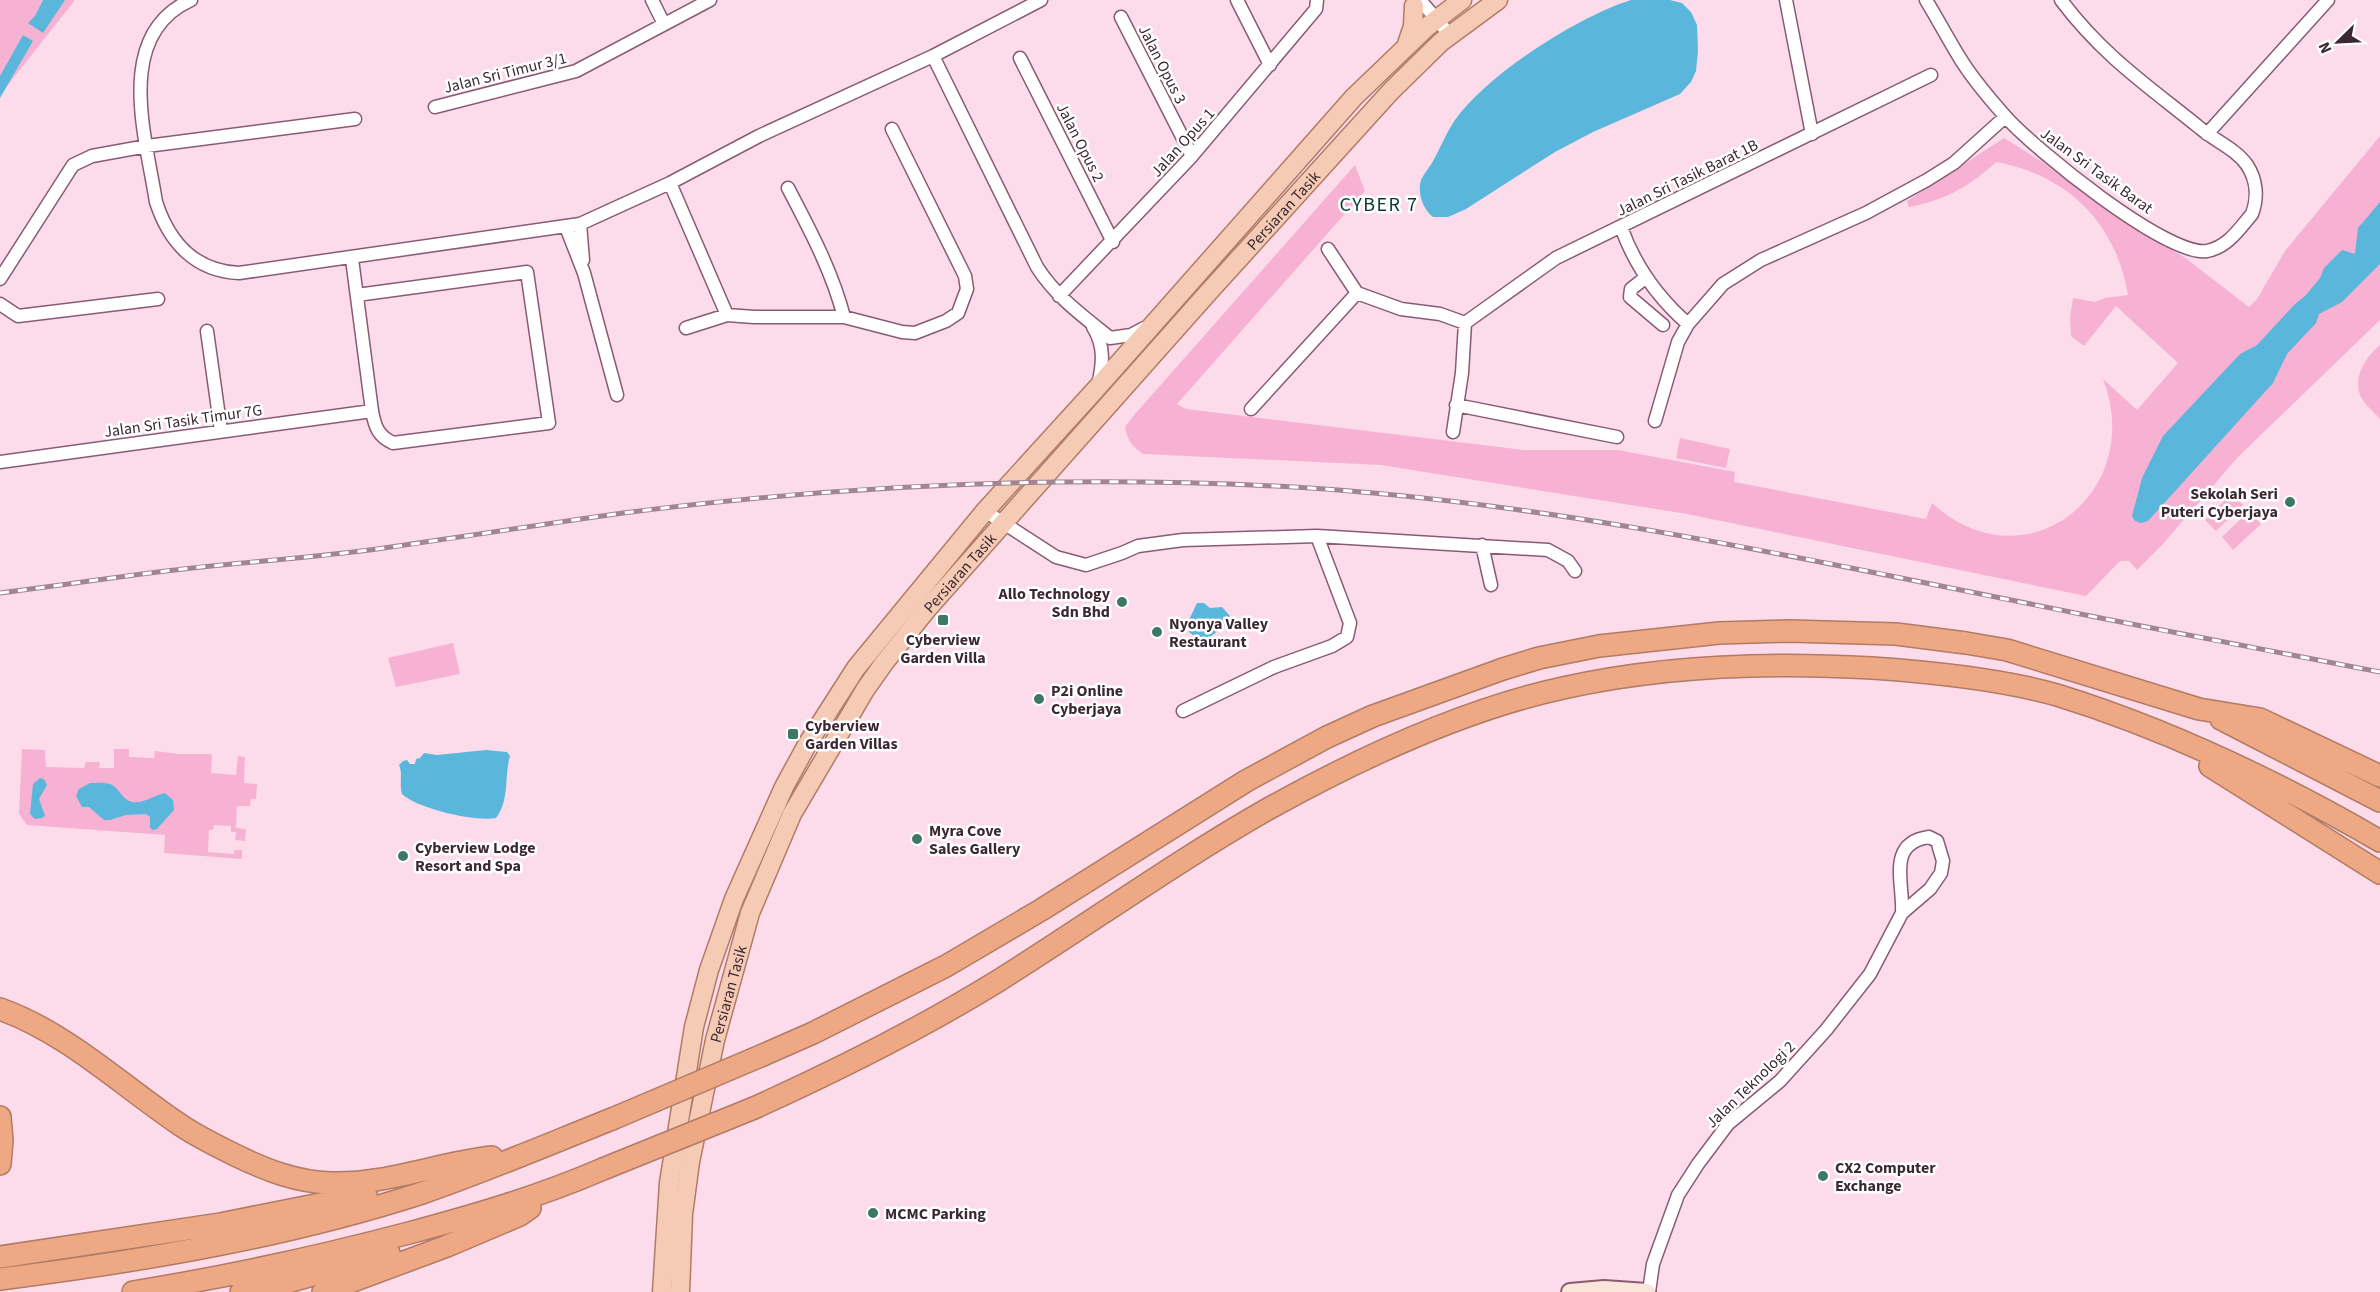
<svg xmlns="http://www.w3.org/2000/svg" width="2380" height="1292" viewBox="0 0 2380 1292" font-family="'Source Sans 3',sans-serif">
  <rect width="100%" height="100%" fill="#fcdceb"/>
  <path fill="#f7b1d3" d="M0 0H75L0 95Z
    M2380 136V320L2238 457 2162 545 2137 570 2129 561H2120L2086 596 1687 514 1381 465 1144 454C1133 448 1127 440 1125 427L1135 414 1355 165 1365 191 1177 404 1186 409 1524 450H1618L1735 472 1734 482 1926 519 1932 503C2024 588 2147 494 2103 379L2137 410 2178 363 2116 306 2084 346 2071 336 2070 318 2073 298 2095 302 2105 298 2128 295C2116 223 2068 175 1996 162 1971 186 1943 201 1909 207L1907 201 2004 138 2041 161 2105 209 2184 257 2249 307 2257 299 2285 251Z
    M2380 345V419C2374 412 2365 405 2361 397 2352 377 2366 357 2380 345Z
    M1680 438 1730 449 1726 468 1676 458Z
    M2232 493 2243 505 2216 531 2205 520Z
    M2249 511 2261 524 2233 550 2222 537Z
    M453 643 460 674 396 687 388 658Z
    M22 749 45 750 46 767 84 768 86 762H100L99 768H114V749H129V757L154 758 155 751 179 754H212L211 773 236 775 238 756 245 757 244 783 257 784 256 799H251L250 806H237L236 828 246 829 245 841 235 840 236 832H231V826L214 825 213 830H209L208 852 234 854V850H242V859L164 853 165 835 27 825 19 814Z"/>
  <path fill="#5bb6dc" d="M43 0H65L43 33 28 23 35 16Z
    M1631 0H1670L1682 3 1691 12 1697 25 1698 51 1696 71 1691 82 1680 94 1593 132 1555 152 1466 209 1448 217H1433C1423 209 1417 193 1421 180 1424 173 1430 167 1433 161 1441 147 1446 133 1455 120 1488 74 1577 17 1631 0Z
    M23 35 33 41 0 98V76Z
    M2380 202V264L2342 302 2319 314 2316 323 2287 354 2273 383 2148 521 2141 523 2135 521 2132 516 2142 478 2163 436 2240 354 2257 345 2294 305 2306 295 2320 278 2324 268 2342 250 2355 254 2358 228Z
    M1197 603H1204L1210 608 1222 607 1230 616C1228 623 1224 627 1218 631 1204 641 1204 644 1189 632L1188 622Z
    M486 750 507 752 510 756C504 776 510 800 496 818 476 822 418 809 402 794 399 784 403 773 399 765L403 761 407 760 410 764H415L416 759 420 758 424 753 437 755Z
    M40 778 44 779 47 785 39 799 45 816 42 818 35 819 30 814 33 784Z
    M90 783C96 783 104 782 110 784 119 787 122 800 132 802 144 804 154 795 165 793L173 800 174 810 157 829 153 830 150 828V817L146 814 126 815 110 820H104L89 807H82L76 796 79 789Z"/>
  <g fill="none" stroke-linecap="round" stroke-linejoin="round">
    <g stroke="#885b72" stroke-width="15">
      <path id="street" d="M191 0C113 35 146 137 156 202 169 242 195 271 239 273L580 224 670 183 759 136 933 56 1041 0
        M652 0 664 24
        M1237 0 1270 65
        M1420 0 1450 35
        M1786 0 1812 134
        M1926 0C1937 18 1947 37 1958 55 1971 77 1988 97 2005 116 2033 148 2167 257 2207 251 2228 247 2239 229 2252 214 2258 198 2257 180 2247 165 2236 149 2215 141 2200 128 2148 86 2102 55 2061 0
        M1121 17 1192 156
        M933 56 1037 267C1056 297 1083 316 1110 338L1131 335 1144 328
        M1020 58 1113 242
        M435 107 576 71 710 0
        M2207 134 2328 0
        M670 183 727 315
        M788 188C810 230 832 271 844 317
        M580 224 583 260
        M566 227 584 273 617 395
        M1621 227C1635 266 1657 297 1688 324
        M1328 249 1357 293 1401 309 1440 314 1465 323
        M352 259 372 411C375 427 378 436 393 443L549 423 527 272 357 295
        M1645 278 1631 289 1630 297 1663 325
        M0 279 73 165 92 156 147 146 355 119
        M1059 296 1192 156 1316 9 1317 0
        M0 304 18 316 158 299
        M1465 323 1556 258 1931 75
        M1093 327C1105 346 1103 364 1098 385
        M686 328 727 315 754 317H844L902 332 915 333 946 321 958 313 967 289 965 276 892 129
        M207 331 221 431
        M1456 405 1617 437
        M1251 409 1357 293
        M1655 421 1678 342 1688 324 1723 284 1761 260 1866 213 1927 180 1954 163 2005 117
        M1453 432 1462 373 1465 323
        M0 462 372 411
        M985 511 1056 557 1086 565 1122 553 1138 546 1183 540 1317 536 1548 550 1568 561 1575 571
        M1482 545 1491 585
        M1183 711 1274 667 1332 646 1347 637 1350 623 1317 536
        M1649 1292 1653 1264 1678 1195 1698 1164 1728 1124 1780 1081 1826 1030 1870 974 1902 913 1930 889 1941 873 1943 861 1937 841 1929 837C1886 843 1904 883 1902 913"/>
    </g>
    <g stroke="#885b72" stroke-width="20">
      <path id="secondary" d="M1570 1292 1604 1289 1647 1292"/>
    </g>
    <g stroke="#b07b67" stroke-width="21">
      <g id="primary">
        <path d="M1407 44 1413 26 1414 6"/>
        <path d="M662 1292 669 1183 694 1027 709 970 734 899 784 787 808 743 856 668 985 511 1096 389 1354 97 1428 26 1462 0"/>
        <path id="s1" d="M680 1292 683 1214 690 1162 715 1040 750 913 792 814 865 690 884 663 928 608 1206 295 1391 91 1441 42 1498 0"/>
      </g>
    </g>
    <g stroke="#b07b67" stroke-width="24">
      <path id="highway" d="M2221 719 2380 801
        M2210 766 2380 873
        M0 1009C65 1032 119 1083 176 1122 194 1135 215 1145 235 1155 266 1170 296 1182 331 1183 385 1185 438 1163 492 1157
        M763 1055 813 1033 946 966 1041 910 1246 781 1327 737 1373 716 1503 669 1539 658 1599 646 1719 633 1790 631 1896 634 1966 643 2007 650 2199 709 2260 719 2380 776
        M754 1108C838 1070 920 1029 998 981 1089 924 1175 862 1268 809 1358 759 1462 710 1563 688 1665 665 1769 662 1872 668 1930 672 2001 679 2057 695 2170 730 2278 782 2380 841
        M0 1117 2 1141 0 1164
        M0 1257 220 1224 366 1195
        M0 1279C142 1261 286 1237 422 1193 486 1171 549 1144 612 1119
        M133 1292C226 1277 318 1257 409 1233 476 1215 538 1197 603 1169
        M241 1292 281 1284 389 1253
        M323 1292 447 1246 520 1215 530 1208"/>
    </g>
    <use href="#street" stroke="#fff" stroke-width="12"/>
    <use href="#secondary" stroke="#fae5da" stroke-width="16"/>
    <use href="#primary" stroke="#f5cbb5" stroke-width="18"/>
    <use href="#highway" stroke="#eea883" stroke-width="21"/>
    <g stroke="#a08692" stroke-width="5">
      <path id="rail" d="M0 593C64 585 128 575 192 568 256 561 320 557 384 548 463 537 543 524 623 513 850 484 1081 474 1310 488 1523 502 1733 544 1941 586 2087 616 2234 644 2380 672"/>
    </g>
    <use href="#rail" stroke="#fff" stroke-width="3" stroke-dasharray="9" stroke-linecap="butt"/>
    <g stroke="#b07b67" stroke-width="24" stroke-linecap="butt">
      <path id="highway-bridge" d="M612 1119 763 1055
        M603 1169 754 1108"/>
    </g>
    <use href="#highway-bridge" stroke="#eea883" stroke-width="21"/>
  </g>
  <g fill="#3c7863" stroke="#fff" stroke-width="2">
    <circle cx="2290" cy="502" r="6"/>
    <circle cx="1122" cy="602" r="6"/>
    <rect x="937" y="614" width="12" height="12" rx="3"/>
    <circle cx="1157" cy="632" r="6"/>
    <circle cx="1039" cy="699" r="6"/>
    <rect x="787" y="728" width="12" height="12" rx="3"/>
    <circle cx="917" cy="839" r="6"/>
    <circle cx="403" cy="856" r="6"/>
    <circle cx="1823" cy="1176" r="6"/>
    <circle cx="873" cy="1213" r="6"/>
  </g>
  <g text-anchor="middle" stroke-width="5" stroke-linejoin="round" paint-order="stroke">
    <g font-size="16" fill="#3c2832" stroke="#fff">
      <text transform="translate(1163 64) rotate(63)" y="6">Jalan Opus 3</text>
      <text transform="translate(505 72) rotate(-14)" y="6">Jalan Sri Timur 3/1</text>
      <text transform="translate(1081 142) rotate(63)" y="6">Jalan Opus 2</text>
      <text transform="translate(1182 142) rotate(-48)" y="6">Jalan Opus 1</text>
      <text transform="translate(2097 170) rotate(36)" y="6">Jalan Sri Tasik Barat</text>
      <text transform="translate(1687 177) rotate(-26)" y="6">Jalan Sri Tasik Barat 1B</text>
      <text dy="6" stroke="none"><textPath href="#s1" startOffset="1275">Persiaran Tasik</textPath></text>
      <text transform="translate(183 420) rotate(-8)" y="6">Jalan Sri Tasik Timur 7G</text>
      <text dy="6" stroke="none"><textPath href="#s1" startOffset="789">Persiaran Tasik</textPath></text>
      <text dy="6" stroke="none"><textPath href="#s1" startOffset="303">Persiaran Tasik</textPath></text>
      <text transform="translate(1750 1084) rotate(-44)" y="6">Jalan Teknologi 2</text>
    </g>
    <g font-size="16" font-weight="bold" fill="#3c2832" stroke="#fff" text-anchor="start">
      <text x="2278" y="499" text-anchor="end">Sekolah Seri<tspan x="2278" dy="18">Puteri Cyberjaya</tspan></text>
      <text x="1110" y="599" text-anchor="end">Allo Technology<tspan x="1110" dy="18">Sdn Bhd</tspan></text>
      <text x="1169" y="629">Nyonya Valley<tspan x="1169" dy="18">Restaurant</tspan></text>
      <text x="943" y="645" text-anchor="middle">Cyberview<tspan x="943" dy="18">Garden Villa</tspan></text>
      <text x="1051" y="696">P2i Online<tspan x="1051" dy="18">Cyberjaya</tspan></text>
      <text x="805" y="731">Cyberview<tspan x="805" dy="18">Garden Villas</tspan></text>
      <text x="929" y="836">Myra Cove<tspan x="929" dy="18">Sales Gallery</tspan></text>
      <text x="415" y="853">Cyberview Lodge<tspan x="415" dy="18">Resort and Spa</tspan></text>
      <text x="1835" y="1173">CX2 Computer<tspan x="1835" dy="18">Exchange</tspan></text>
      <text x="885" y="1219">MCMC Parking</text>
    </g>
    <g font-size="20" letter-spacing="1.5" fill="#043a2b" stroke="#fff">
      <text x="1379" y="211">CYBER 7</text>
    </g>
  </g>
  <g transform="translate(2338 42) rotate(246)" stroke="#ffffff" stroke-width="4.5" paint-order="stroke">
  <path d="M0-4.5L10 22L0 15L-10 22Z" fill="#3c2832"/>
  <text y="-9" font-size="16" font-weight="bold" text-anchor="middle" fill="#3c2832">N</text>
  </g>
</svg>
